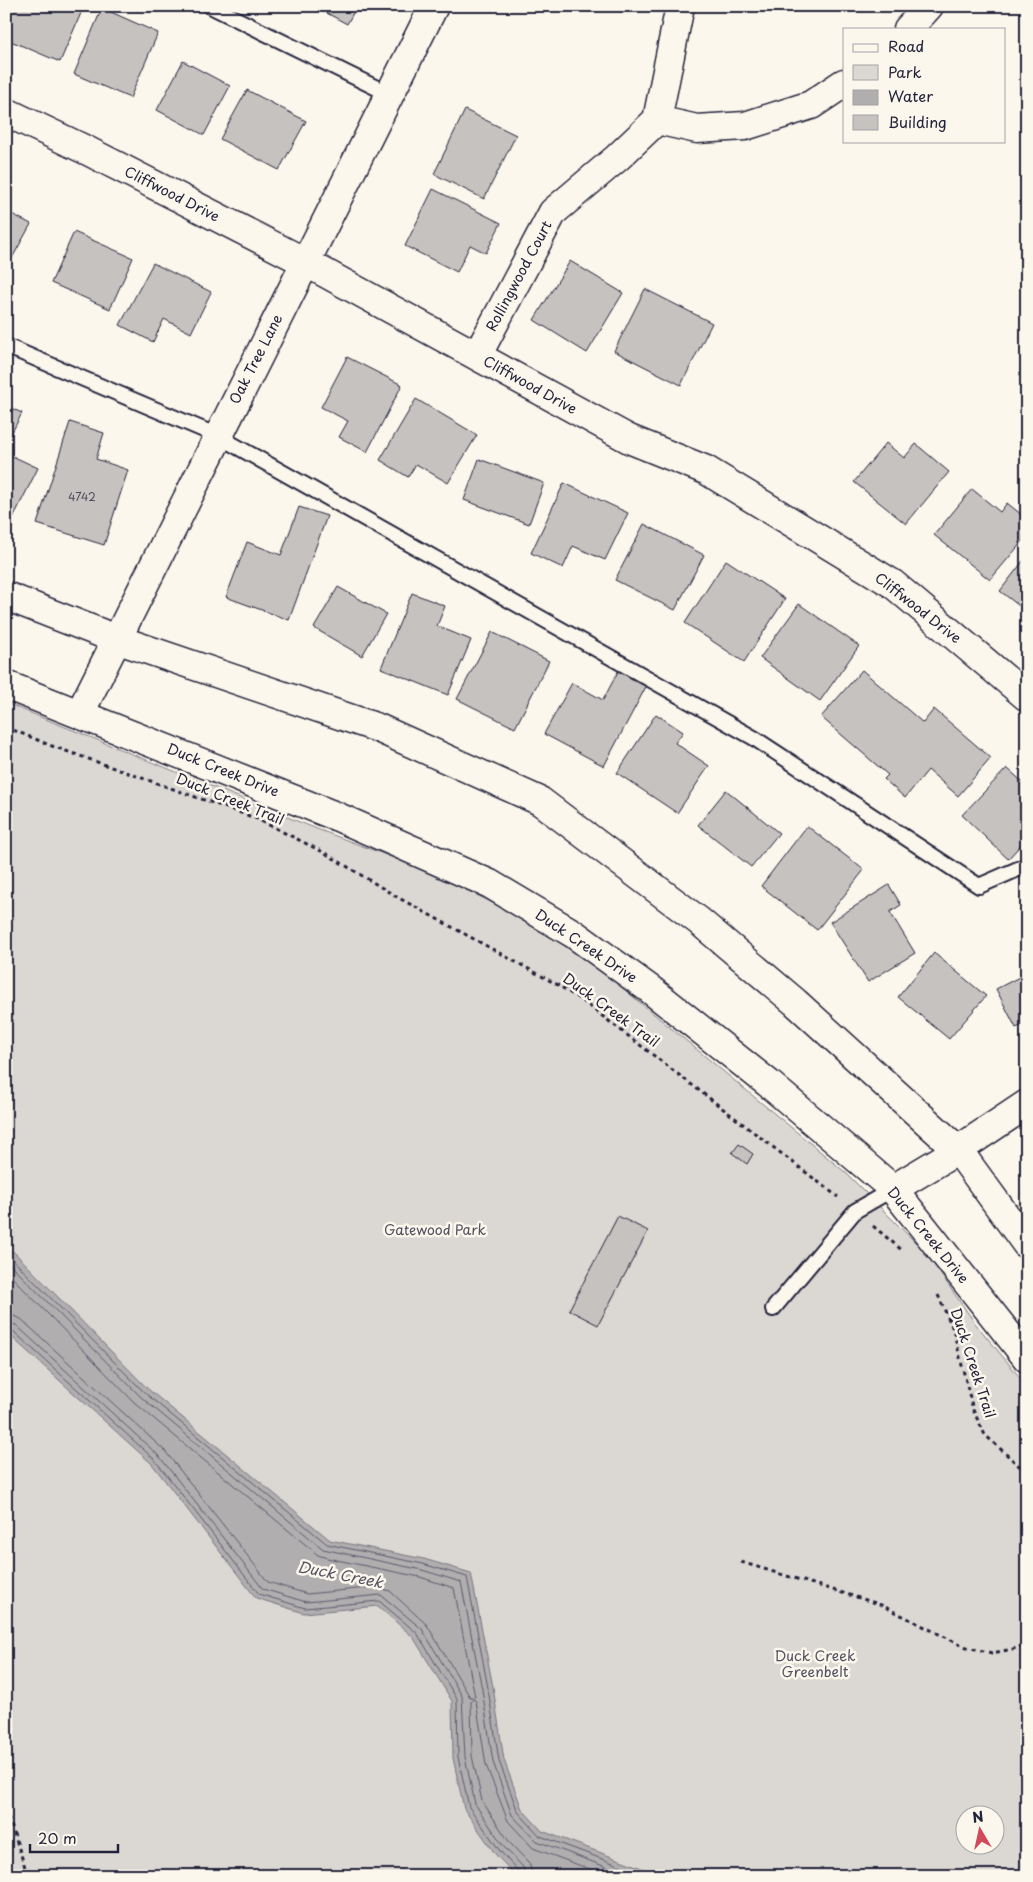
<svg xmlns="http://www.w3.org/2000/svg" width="1033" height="1882" viewBox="0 0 1033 1882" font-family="'Playpen Sans',sans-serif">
  <rect width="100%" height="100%" fill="#fbf7ec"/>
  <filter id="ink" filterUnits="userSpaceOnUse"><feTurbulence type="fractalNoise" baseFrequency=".02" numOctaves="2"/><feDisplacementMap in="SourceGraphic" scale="10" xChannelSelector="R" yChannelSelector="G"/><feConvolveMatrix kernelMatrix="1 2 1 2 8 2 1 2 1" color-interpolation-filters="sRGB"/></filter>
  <g filter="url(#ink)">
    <path fill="#dbd8d3" stroke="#7e7d87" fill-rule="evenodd" d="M6 703 317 829 397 859 453 883 503 908 558 941 614 981 845 1172 925 1252 975 1323 1027 1386V1876H6ZM966 1814H996V1844H966Z"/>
    <path fill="#b1aeb0" stroke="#787681" d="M6 1247 14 1252 148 1389 330 1540 424 1559 471 1573 493 1687 504 1760 522 1809 542 1831 650 1871 658 1876H516L496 1855 464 1809 453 1758 452 1701 413 1637 378 1606 304 1613 256 1598 152 1464 6 1332Z"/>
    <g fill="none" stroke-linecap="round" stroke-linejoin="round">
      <path stroke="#5b5a6a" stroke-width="1" d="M6 1253 145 1393 327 1544 423 1564 467 1577 488 1688 499 1761 518 1812 540 1836 648 1876
        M6 1260 141 1397 323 1549 422 1570 461 1582 482 1689 493 1762 512 1815 537 1841 630 1876
        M6 1271 135 1403 318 1555 327 1558 420 1577 454 1588 475 1697H470L427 1625 390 1591 377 1587 307 1594 268 1582 165 1451 21 1319 14 1316 6 1315
        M6 1322 16 1325 159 1456 263 1589 306 1602 381 1595 422 1629 462 1696 465 1757 475 1804 504 1847 523 1867 525 1876
        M6 1328 12 1330 155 1460 259 1594 305 1608 379 1601 417 1633 457 1699 458 1757 469 1807 500 1851 518 1871 519 1876
        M533 1876 529 1863 510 1843 482 1801 472 1756 471 1702 473 1699 476 1701 486 1765 508 1821 533 1848 608 1876"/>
    </g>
    <path fill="#c6c2c0" stroke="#22223b" d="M12 6H84L60 62 6 39V20Z
      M314 6H357L347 24Z
      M102 8 158 33 130 98 74 74Z
      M183 61 230 86 204 135 157 110Z
      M247 90 306 121 279 170 220 139Z
      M465 110 516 135 484 199 434 174Z
      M433 189 501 223 486 253 470 245 457 272 405 246Z
      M6 211 31 224 6 269Z
      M74 232 133 258 110 309 51 283Z
      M570 261 623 293 587 353 534 320Z
      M153 263 211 292 191 333 164 319 153 342 120 325Z
      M645 289 712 323 681 385 614 351Z
      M347 357 402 385 367 452 339 437 348 421 321 407Z
      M416 399 477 435 448 483 416 464 408 477 380 460Z
      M6 406 22 413 6 444Z
      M70 422 104 433 96 459 128 470 104 545 37 524Z
      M886 443 904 458 916 444 949 472 906 524 854 482Z
      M6 453 38 468 11 522 6 519Z
      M479 459 544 483 529 524 464 500Z
      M564 483 628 513 605 560 573 546 563 568 531 553Z
      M972 489 1000 512 1007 503 1027 519V536L990 580 934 535Z
      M299 507 327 516 289 620 226 597 247 542 281 555Z
      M644 524 704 555 675 610 615 580Z
      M1027 556V612L1000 591Z
      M726 560 785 599 744 662 685 623Z
      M338 587 386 614 362 656 314 628Z
      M412 593 445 606 437 626 471 640 448 695 381 668Z
      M799 604 859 646 820 701 760 658Z
      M492 632 549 661 515 728 457 699Z
      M621 666 649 681 604 766 544 734 572 683 603 700Z
      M862 670 923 723 934 709 991 758 958 796 928 770 905 798 884 779 888 775 821 717Z
      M656 714 683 732 675 743 709 766 677 813 617 773Z
      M1007 768 1027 786V838L1008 859 962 815Z
      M726 790 779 833 751 867 698 825Z
      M807 826 864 870 817 930 761 886Z
      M889 885 901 905 890 912 915 953 868 982 830 922Z
      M934 953 986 996 949 1039 898 997Z
      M1027 973V1023L1016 1028 996 989Z
      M739 1144 753 1154 747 1164 732 1153Z
      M618 1216 648 1231 598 1325 569 1310Z"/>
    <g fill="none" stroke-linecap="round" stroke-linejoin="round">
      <g stroke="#22223b" stroke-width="18">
        <path id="lane" d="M210 6 389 94
          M6 346 218 436 754 738 979 886 1027 865
          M773 1309 855 1211 893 1189"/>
      </g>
      <g stroke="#22223b" stroke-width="31">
        <path id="street" d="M908 29 929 6
          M6 112 88 151 305 262 629 439 706 470 893 584 1027 697
          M657 120 697 129 745 126 811 105 844 83
          M477 356 553 212 617 158 657 120 680 6
          M80 713 434 6
          M893 1189 958 1150 1027 1104"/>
      </g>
      <g stroke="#22223b" stroke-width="31">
        <path id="secondary" d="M6 596 116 639 378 728 540 801 699 921 795 1002 958 1150 1027 1245
          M6 685 338 817 490 884 574 934 651 990 768 1083 893 1189 1027 1358"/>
      </g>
      <path stroke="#22223b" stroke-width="3" stroke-dasharray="4 4" stroke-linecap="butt" d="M6 727 52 746 255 818 325 853 397 897 558 985 584 1002 838 1197
        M873 1226 903 1251
        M938 1295 953 1329 973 1410 985 1435 1027 1473
        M741 1562 879 1604 963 1646 992 1653 1013 1649 1027 1644
        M6 1810 28 1876"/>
      <use href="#lane" stroke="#fbf7ec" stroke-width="14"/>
      <use href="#street" stroke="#fbf7ec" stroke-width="28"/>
      <use href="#secondary" stroke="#fbf7ec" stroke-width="28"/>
    </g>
  </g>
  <g text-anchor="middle" stroke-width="5" stroke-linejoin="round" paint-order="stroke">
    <g font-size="11" fill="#4b4a5c">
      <text x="82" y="501">4742</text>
    </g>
    <g font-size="14" fill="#22223b" stroke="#fbf7ec">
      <text transform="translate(172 194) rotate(27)" y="5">Cliffwood Drive</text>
      <text transform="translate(519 276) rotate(-62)" y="5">Rollingwood Court</text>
      <text transform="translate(256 359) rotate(-63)" y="5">Oak Tree Lane</text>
      <text transform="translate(530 385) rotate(29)" y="5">Cliffwood Drive</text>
      <text transform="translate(918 608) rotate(38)" y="5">Cliffwood Drive</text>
      <text transform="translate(223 770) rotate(22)" y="5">Duck Creek Drive</text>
      <text transform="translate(230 799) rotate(22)" y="5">Duck Creek Trail</text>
      <text transform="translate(586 946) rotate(34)" y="5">Duck Creek Drive</text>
      <text transform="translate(611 1010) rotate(36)" y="5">Duck Creek Trail</text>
      <text transform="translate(928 1235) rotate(51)" y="5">Duck Creek Drive</text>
      <text transform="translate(973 1363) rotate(72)" y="5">Duck Creek Trail</text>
    </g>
    <g font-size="14" fill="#505061" stroke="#fbf7ec">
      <text x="435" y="1235">Gatewood Park</text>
      <text x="815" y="1661">Duck Creek<tspan x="815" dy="16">Greenbelt</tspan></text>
    </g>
    <g font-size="15" font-style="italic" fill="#545364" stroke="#fbf7ec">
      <text transform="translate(340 1575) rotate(11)" y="5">Duck Creek</text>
    </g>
  </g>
  <rect width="1033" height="1882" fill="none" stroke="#fbf7ec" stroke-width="25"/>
  <rect x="12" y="12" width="1008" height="1857" fill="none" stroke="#22223b" stroke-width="2" filter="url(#ink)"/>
  <rect x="843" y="28" width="162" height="115" fill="#fbf7ec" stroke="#a4a2a5"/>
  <rect x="853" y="44" width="25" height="8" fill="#fbf7ec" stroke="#a4a2a5"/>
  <text x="888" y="52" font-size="15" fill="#22223b">Road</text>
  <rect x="853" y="65" width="25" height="15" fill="#dbd8d3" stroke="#a4a2a5"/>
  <text x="888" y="78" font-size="15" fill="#22223b">Park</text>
  <rect x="853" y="90" width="25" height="15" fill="#b1aeb0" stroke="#a4a2a5"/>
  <text x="888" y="102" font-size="15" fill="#22223b">Water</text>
  <rect x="853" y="115" width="25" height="15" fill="#c6c2c0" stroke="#a4a2a5"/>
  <text x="888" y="128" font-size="15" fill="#22223b">Building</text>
  <g transform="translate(980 1830) rotate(351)"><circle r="24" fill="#fbf7ec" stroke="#a4a2a5"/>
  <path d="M0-4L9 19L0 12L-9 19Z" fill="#d1495b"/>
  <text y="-8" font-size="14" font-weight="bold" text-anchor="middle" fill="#22223b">N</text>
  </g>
  <path d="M30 1844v8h88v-8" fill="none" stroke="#22223b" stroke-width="2.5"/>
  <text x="38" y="1844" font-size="15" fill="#22223b" stroke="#fbf7ec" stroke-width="4" paint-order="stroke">20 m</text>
</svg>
